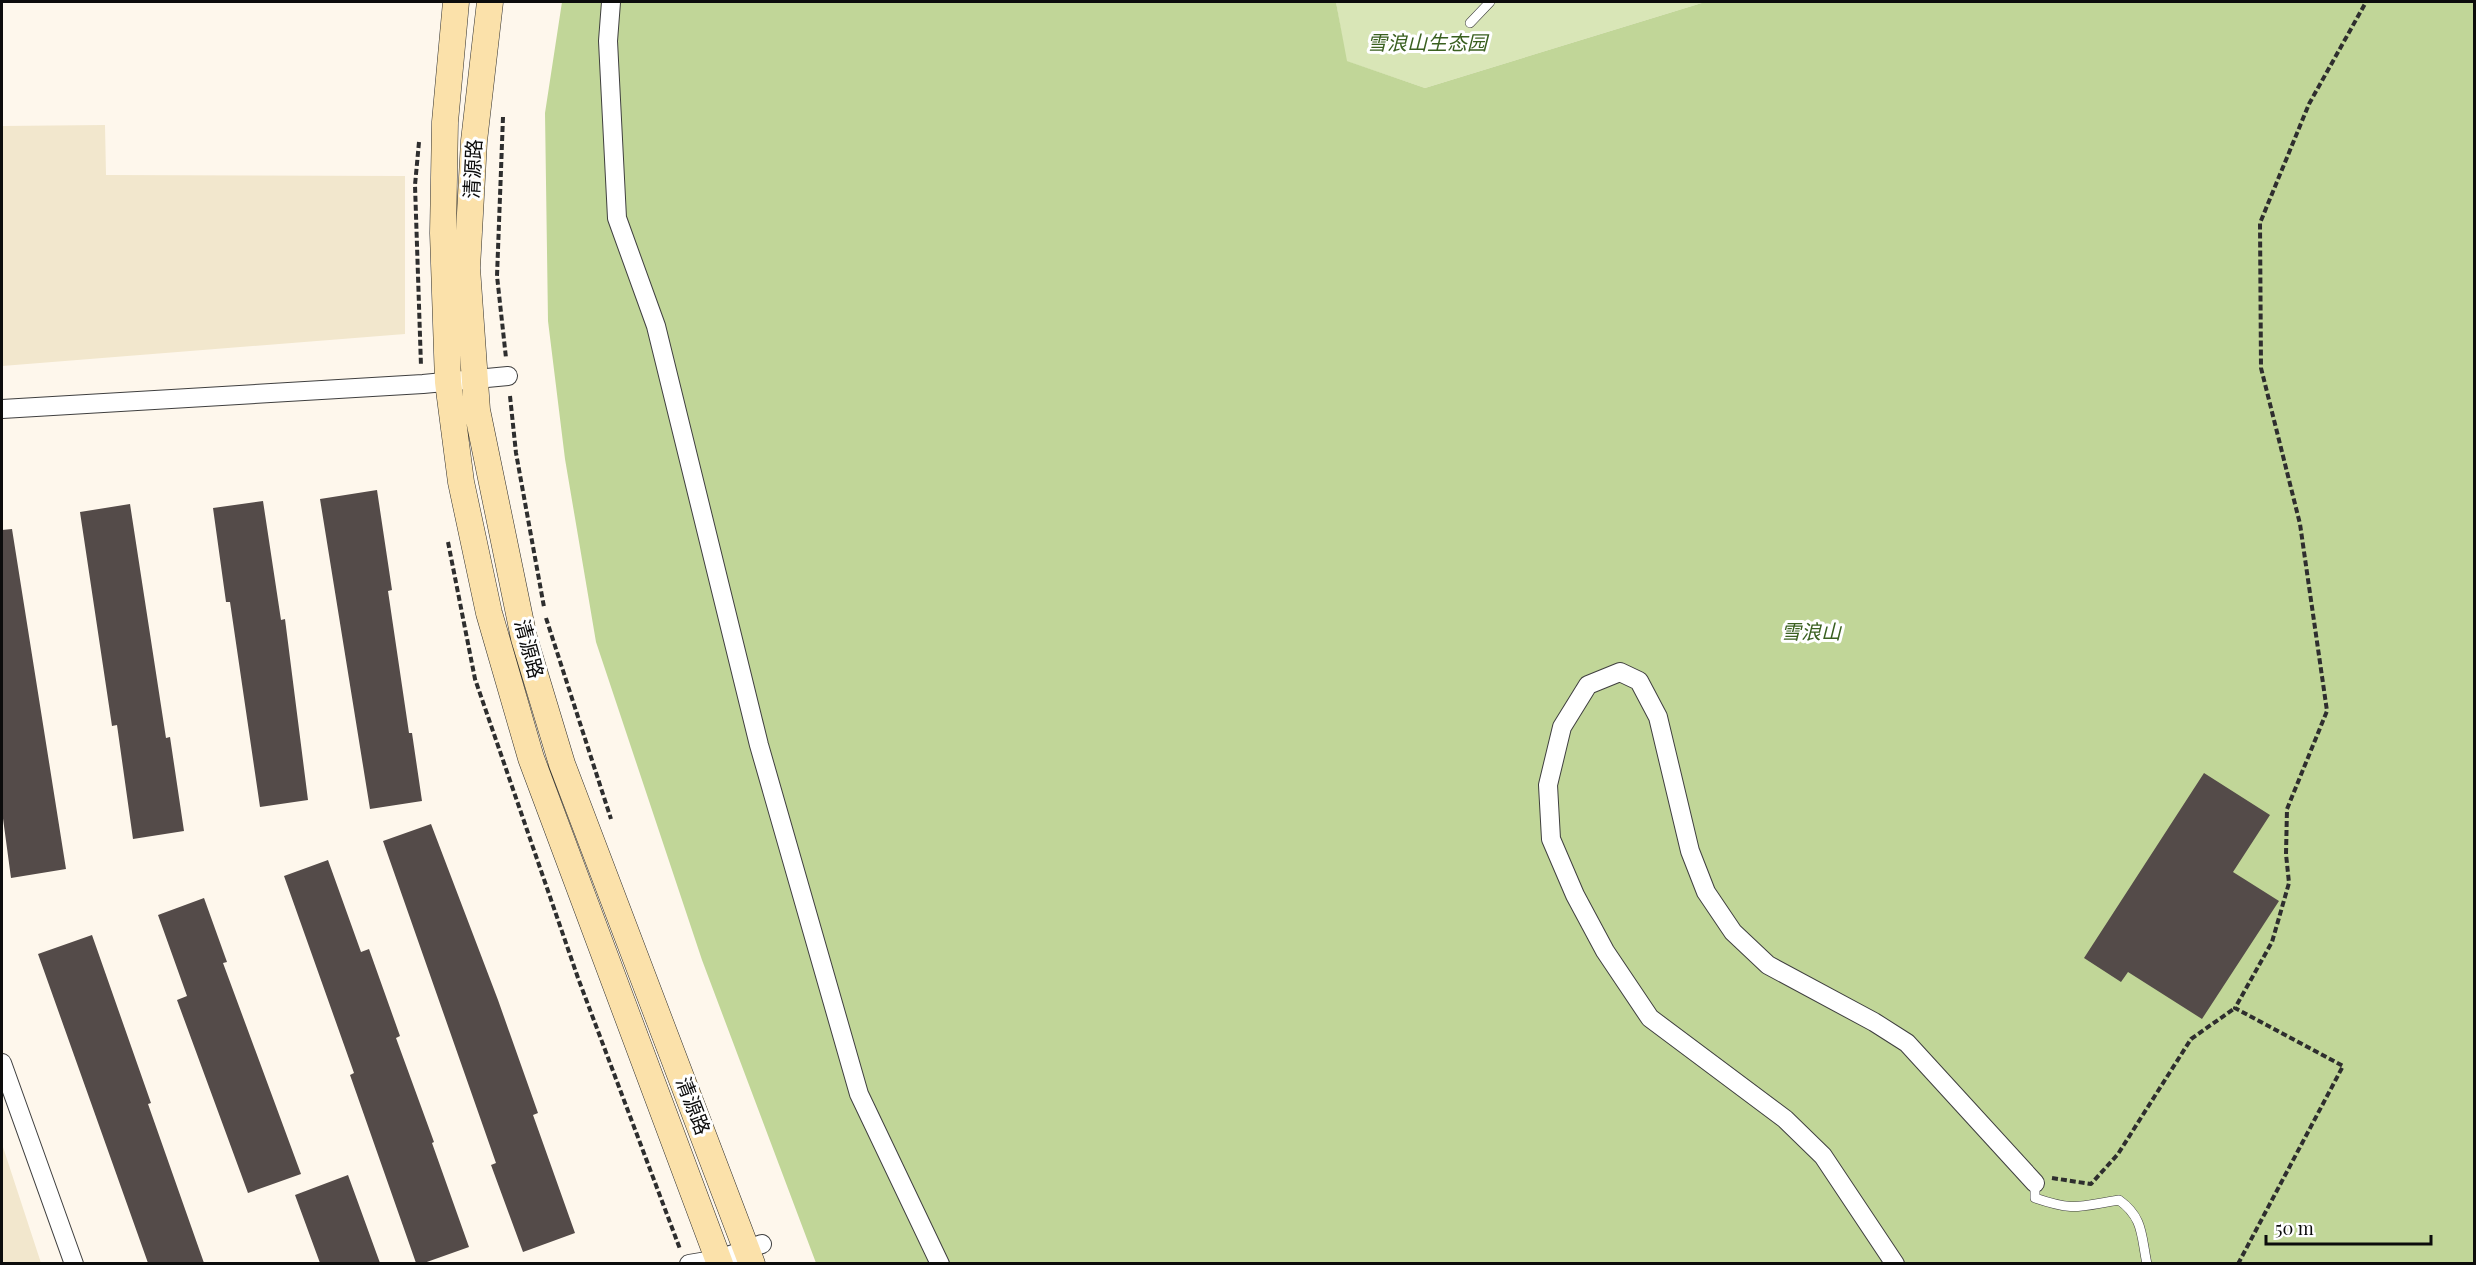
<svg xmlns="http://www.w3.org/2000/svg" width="2476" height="1265" viewBox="0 0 2476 1265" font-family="'Playfair Display','Noto Sans SC',serif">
  <rect width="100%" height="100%" fill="#fef7ec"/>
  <path fill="#f2e7cd" d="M105 125 106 175 405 176V334L2 366V126Z
    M2 1144 41 1263H2Z"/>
  <path fill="#d9e6b7" d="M1336 2H1705L1425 88 1346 61Z"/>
  <path fill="#c1d698" d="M562 2H1336L1347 61 1425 88 1705 2H2474V1263H816L702 960 596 642 565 459 548 321 545 113Z"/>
  <path fill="#544b49" d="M377 490 392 590 388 591 409 733H412L422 801 370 809 320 499Z
    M263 501 281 620 285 619 308 800 260 807 230 602H226L213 508Z
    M130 504 166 738 170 737 184 831 133 839 117 725 112 726 80 512Z
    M12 529 66 869 11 878 2 811V530Z
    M2204 773 2270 815 2233 872 2279 901 2202 1019 2128 972 2121 982 2084 958Z
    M431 824 498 1000 538 1113 533 1115 575 1233 523 1252 491 1165 496 1163 383 841Z
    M328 860 361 952 369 949 400 1036 396 1038 434 1142 432 1143 469 1247 424 1263H416L350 1075 354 1073 284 876Z
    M204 898 227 962 223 963 301 1174 248 1193 177 1000 187 996 158 915Z
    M92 935 151 1103 148 1104 204 1263H148L38 954Z
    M348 1175 380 1263H320L295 1195Z"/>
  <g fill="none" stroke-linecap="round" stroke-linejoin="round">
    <g stroke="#3f3f3f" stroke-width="10">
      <path id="lane" d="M1470 23 1490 2
        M2035 1183V1198C2076 1212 2079 1206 2119 1200 2144 1218 2141 1236 2147 1264"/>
    </g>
    <g stroke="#3f3f3f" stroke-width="20">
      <path id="street" d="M611 2 608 41 617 218 656 326 759 745 859 1094 940 1264
        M2 409 423 384 508 376
        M2 1063 74 1264
        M689 1264 719 1259 762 1244
        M1895 1264 1823 1156 1785 1119 1650 1018 1605 951 1575 895 1551 839 1548 785 1562 727 1588 685 1620 672 1639 681 1658 717 1690 851 1706 892 1733 932 1768 965 1874 1022 1907 1043 2035 1183"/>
    </g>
    <g stroke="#2e2e2e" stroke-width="27">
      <path id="secondary" d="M456 2 445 122 443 233 448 382 461 482 489 613 531 758 720 1264
        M490 2 474 141 467 268 477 410 524 638 562 764 752 1264"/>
    </g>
    <path stroke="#2e2e2e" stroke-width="4" stroke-dasharray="6 3" stroke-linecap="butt" d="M503 117 497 276 506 358
      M419 142 415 185 421 366
      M510 396 516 453 544 607
      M448 542 475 679 578 978 680 1249
      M546 618 611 819
      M2052 1178 2091 1184 2118 1154 2191 1039 2235 1008
      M2238 1264 2343 1066 2235 1008 2272 942 2289 883 2286 854 2287 809 2327 711 2300 524 2261 368 2260 223 2309 104 2366 2"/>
    <use href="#lane" stroke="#fff" stroke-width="9"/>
    <use href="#street" stroke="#fff" stroke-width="18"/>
    <use href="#secondary" stroke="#fbe1aa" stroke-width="26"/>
  </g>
  <g text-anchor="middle" stroke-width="6" stroke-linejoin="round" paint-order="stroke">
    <g font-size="20" font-style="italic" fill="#3a6020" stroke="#fff">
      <text x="1427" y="50">雪浪山生态园</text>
      <text x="1811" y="639">雪浪山</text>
    </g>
    <g font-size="20" fill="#0c0c0c" stroke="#fff">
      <text transform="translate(473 169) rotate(-87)" y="7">清源路</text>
      <text transform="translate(529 649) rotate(75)" y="7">清源路</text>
      <text transform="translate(693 1106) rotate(69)" y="7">清源路</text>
    </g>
  </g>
  <rect width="2476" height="1265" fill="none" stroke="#0c0c0c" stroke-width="6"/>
  <path d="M2266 1235v9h165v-9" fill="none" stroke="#0c0c0c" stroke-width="3"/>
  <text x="2275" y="1235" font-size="18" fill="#0c0c0c" stroke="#ffffff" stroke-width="4.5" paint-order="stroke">50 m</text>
</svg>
